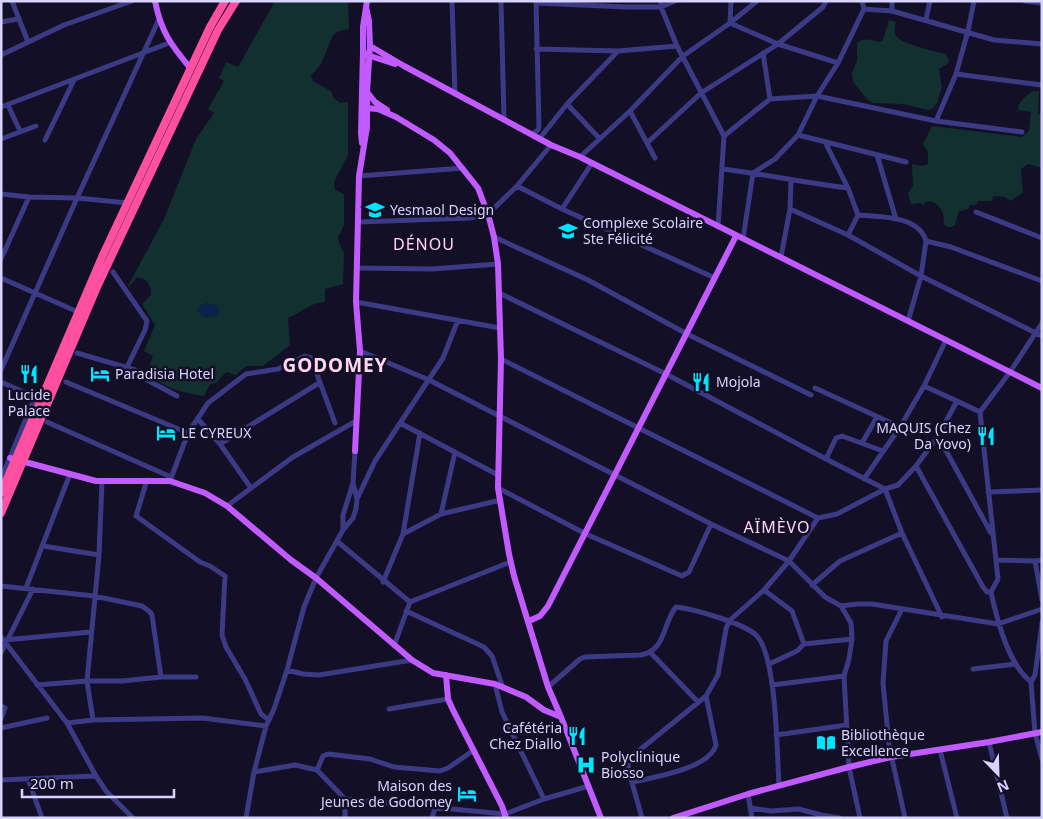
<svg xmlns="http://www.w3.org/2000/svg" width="1043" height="819" viewBox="0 0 1043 819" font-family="'Noto Sans',sans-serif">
  <rect width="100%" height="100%" fill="#130f26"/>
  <path fill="#12302f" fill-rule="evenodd" d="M275 1H348L349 29 339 31 333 35 321 64 311 76 313 81 331 91 334 98 340 103 348 102V155L334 182 335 190 344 194V225L338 237 339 243 344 253 343 284 325 289V302C310 303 302 312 288 318L290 345 263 366H246L236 375 226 372 216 383 210 384 204 396C180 392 166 389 147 373L153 356 144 351 155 325 142 304 151 295C152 286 146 276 136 278L129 287 128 286 164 219 196 139 214 113 208 109 224 81 219 78 226 62 238 67ZM207 303 215 306V316L204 317 198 311V307Z
    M889 20 896 22C895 25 894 30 895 34 898 44 935 51 946 54L949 61 947 64 939 69 942 87 937 103 932 109 928 110 903 104 873 103 868 100 853 82 852 73 857 61V43C864 37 871 40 879 42L883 40Z
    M1033 91H1039L1038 114 1042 115V167H1039L1028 164 1021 169 1023 192 1011 201 1005 197 993 196 992 201H978L976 205H970L968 209 959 211 955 225C950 228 948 228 943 224 948 213 932 192 923 206L921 203 911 204 908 194 913 185 912 164 923 166 928 164V152L923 144 932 126 1022 137 1029 131 1031 112 1018 110C1019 100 1026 96 1033 91Z"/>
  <path fill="#0c2248" d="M208 303 213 306 217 305C221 310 220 311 216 316L204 317 198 311V307Z"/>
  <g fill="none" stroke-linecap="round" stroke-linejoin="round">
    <path stroke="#3d3a85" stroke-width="5" d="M12 1 28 42
      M452 1 455 94
      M501 1 504 119
      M661 1V7L677 46 724 136 718 227
      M1025 1 1042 3
      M536 3 627 7H661L675 1
      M864 9 892 11 994 40 1042 44
      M892 11V1
      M926 19 930 1
      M1 22 18 19
      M730 23 778 44 838 63
      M730 23 731 1
      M536 49 618 51 677 46
      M763 53 770 99
      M1 55 64 25 132 1
      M956 74 1042 85
      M567 104 599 138
      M8 105 20 131
      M1 107 169 43
      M630 111 655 158
      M936 121 956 74 968 31 974 1
      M532 134 538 130 539 127 536 1
      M798 135 906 162
      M724 136 770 99 817 96 936 121 1022 132
      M540 138 567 104 618 51
      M1 139 36 126
      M45 140 74 80
      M647 143 701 93 778 44 823 7 826 1
      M826 144 848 188 858 215 848 235
      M877 155 896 219
      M580 157 630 111 683 56 730 23 757 1
      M722 169C764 174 806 183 848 188
      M359 176 463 168
      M517 186 562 209 715 278
      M1 194 29 197 77 198 128 203
      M562 209 592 163
      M790 209 848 235 921 276 1042 336
      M976 212 1042 238
      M858 215C879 217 919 215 926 241L921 276 908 321
      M358 222 470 218 488 214 517 186 551 145
      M494 237 588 280 687 334 811 395
      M743 239 753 173 775 159 798 135 817 96 838 63 864 9 862 1
      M926 241 951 247 1042 281
      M781 257 790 209 791 181
      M1 259 29 197
      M357 268 432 269 498 264
      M113 272 147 321 145 330 127 367
      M1 278 78 312
      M499 293 666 374 826 459 885 489 902 533 942 617
      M356 302 500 328
      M1042 323 1010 372 980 412 998 579 991 592C997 620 1008 664 1031 682L1035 733 1042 759
      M360 351 429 380 711 524 789 561 825 597 841 606 857 604H872L998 624 1042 609
      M77 353 135 370 147 380 177 396
      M501 359 818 518
      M1 370 77 198 159 19
      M1 382 37 398
      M66 382 188 433
      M924 386 957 401
      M815 388 900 427
      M198 419 220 444 251 488
      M47 422 171 477
      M400 423 498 475
      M938 436 991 533
      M862 443 877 417
      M220 444 319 383
      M826 459 836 438 842 436 883 451
      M916 466 983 587 987 592H991
      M1 479 35 397
      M864 479 900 427 924 386 946 340
      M147 480 136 516 200 562 210 566 225 576 222 635 226 647 245 679 261 714 269 720
      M170 481 188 433 208 403 246 374 278 369 305 356 311 358 335 423
      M498 488 586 534 682 576 689 572 711 524
      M988 492 1042 490
      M357 499 375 461 443 358 458 320
      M227 506 293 457 356 421
      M441 514 455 452
      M343 530V515L353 483
      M403 534 441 514 501 500
      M338 542 410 602
      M43 546 99 555
      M997 560 1035 561 1042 560
      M1035 561 1042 600
      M383 582 403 534 420 433
      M812 585 840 561 902 533
      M1 586 94 596 142 606 150 612 152 615 161 677
      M26 588 70 474
      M764 590 792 611 804 644
      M841 606 851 623 852 639 849 659 844 676 849 767 860 818
      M902 609 886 641 883 683 889 745 905 818
      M406 611 484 647 492 656 503 688
      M1 637 67 723 96 776
      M4 640 91 632
      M394 646 410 602 510 562
      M650 652 698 702
      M1 653 33 589
      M769 664 797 651 804 644 852 639
      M973 669 1016 664
      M287 670 303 674 319 675 412 660
      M1031 682 1035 675 1042 623
      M495 684 502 712 544 799
      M37 685 87 681H122L161 677H196
      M772 685 844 676
      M548 687 580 659 585 657 641 655C666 651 663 622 676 607 694 609 743 623 756 635 777 655 777 755 779 786
      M1 706 5 708 1 719
      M389 709 448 699
      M93 720 202 718 266 726
      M67 723 93 720 87 681 99 555 102 482
      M1 728 47 718
      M776 735 847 725
      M989 742 1007 818
      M940 750 957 818
      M317 770 323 756 328 754 370 759 394 767 440 771 448 768 474 750
      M254 772 295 765 317 770 345 799 505 814 544 799 589 786
      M28 779 42 818
      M1 780 96 776 106 791 133 818
      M633 782C654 777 709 769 716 745L706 696
      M748 794 752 818
      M345 799V818
      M750 808 771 811 799 809 821 815 840 818
      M246 818 254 772 266 726 274 709 287 670 304 607 316 578 343 530 353 518 356 509 357 499 353 483 355 451
      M432 818 435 808
      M642 818 629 772 628 764 631 757 706 696 718 675 726 629 729 621 764 590 789 561 818 518 837 514 885 489 898 485 916 466 938 436 957 401 980 412"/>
    <path stroke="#c25bff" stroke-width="6" d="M155 1C161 32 171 45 191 69
      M367 1 363 27V52L367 55 395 64
      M366 7 369 21 370 46 367 92 375 102 387 110
      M370 46 404 66 551 145 580 157 1042 388
      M362 106 366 108 378 109 396 117 434 140 450 153 478 188 488 214 494 237 498 264 501 359 498 488 509 554 514 576 548 687 561 717
      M362 143 361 133 363 52
      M355 451 360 351 356 302 359 176 367 127V92
      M10 458 96 481H170L205 493 227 506 291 560 316 578 412 660 433 673 495 684 526 697 544 710 561 717 601 818
      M529 621 540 616 548 606 736 236
      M446 675 448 699 453 710 502 806 506 818
      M673 818 748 794 849 767 891 757 989 742 1042 732"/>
    <path stroke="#ff4fa3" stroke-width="8" d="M1 493 102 257 210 27 225 1
      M1 513 97 287 218 30 236 1"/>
  </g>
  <defs>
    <g id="university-bare" transform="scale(1.5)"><path d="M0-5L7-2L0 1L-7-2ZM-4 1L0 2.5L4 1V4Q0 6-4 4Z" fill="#00e5ff" stroke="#130f26" stroke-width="2.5" paint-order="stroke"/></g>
    <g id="school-bare" transform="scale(1.5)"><path d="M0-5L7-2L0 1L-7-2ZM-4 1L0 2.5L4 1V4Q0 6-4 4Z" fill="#00e5ff" stroke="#130f26" stroke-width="2.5" paint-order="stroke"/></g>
    <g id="restaurant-bare" transform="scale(1.5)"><path d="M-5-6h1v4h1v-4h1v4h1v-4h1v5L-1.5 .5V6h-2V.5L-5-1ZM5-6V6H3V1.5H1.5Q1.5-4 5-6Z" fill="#00e5ff" stroke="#130f26" stroke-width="2.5" paint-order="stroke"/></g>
    <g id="hotel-bare" transform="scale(1.5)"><path d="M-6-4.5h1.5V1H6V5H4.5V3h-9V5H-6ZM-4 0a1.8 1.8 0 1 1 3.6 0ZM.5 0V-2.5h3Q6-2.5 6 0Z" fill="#00e5ff" stroke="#130f26" stroke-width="2.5" paint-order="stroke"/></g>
    <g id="library-bare" transform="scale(1.5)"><path d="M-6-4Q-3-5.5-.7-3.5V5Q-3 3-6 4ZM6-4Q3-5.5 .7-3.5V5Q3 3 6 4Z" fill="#00e5ff" stroke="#130f26" stroke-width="2.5" paint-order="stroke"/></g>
    <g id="hospital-bare" transform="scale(1.5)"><path d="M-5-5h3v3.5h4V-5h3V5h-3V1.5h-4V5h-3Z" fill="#00e5ff" stroke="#130f26" stroke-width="2.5" paint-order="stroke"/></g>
  </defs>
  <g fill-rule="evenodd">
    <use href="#university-bare" x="375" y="210"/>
    <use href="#school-bare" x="568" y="231"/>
    <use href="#restaurant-bare" x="29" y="374"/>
    <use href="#hotel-bare" x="100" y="374"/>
    <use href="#restaurant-bare" x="701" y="382"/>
    <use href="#hotel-bare" x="166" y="433"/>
    <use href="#restaurant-bare" x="986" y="436"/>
    <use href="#restaurant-bare" x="577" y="736"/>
    <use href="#library-bare" x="826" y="743"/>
    <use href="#hospital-bare" x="586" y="765"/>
    <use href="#hotel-bare" x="467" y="794"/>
  </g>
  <g text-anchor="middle" stroke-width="5" stroke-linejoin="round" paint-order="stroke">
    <g font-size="14" fill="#d9d4ff" stroke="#130f26" text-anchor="start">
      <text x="390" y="215">Yesmaol Design</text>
      <text x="583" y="228">Complexe Scolaire<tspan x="583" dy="16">Ste Félicité</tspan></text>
      <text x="115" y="379">Paradisia Hotel</text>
      <text x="716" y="387">Mojola</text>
      <text x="29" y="400" text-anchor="middle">Lucide<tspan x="29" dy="16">Palace</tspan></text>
      <text x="971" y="433" text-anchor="end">MAQUIS (Chez<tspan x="971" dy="16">Da Yovo)</tspan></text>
      <text x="181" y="438">LE CYREUX</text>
      <text x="562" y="733" text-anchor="end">Cafétéria<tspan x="562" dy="16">Chez Diallo</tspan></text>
      <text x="841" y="740">Bibliothèque<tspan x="841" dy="16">Excellence</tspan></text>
      <text x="601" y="762">Polyclinique<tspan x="601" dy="16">Biosso</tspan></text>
      <text x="452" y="791" text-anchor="end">Maison des<tspan x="452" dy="16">Jeunes de Godomey</tspan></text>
    </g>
    <g font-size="16" letter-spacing="1" fill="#ffd6f0" stroke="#130f26">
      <text x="424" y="250">DÉNOU</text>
      <text x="777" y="533">AÏMÈVO</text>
    </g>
    <g font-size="19" font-weight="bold" letter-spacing="1" fill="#ffd6f0" stroke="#130f26">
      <text x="335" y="372">GODOMEY</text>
    </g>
  </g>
  <rect width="1043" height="819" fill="none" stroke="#d9d4ff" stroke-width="5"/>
  <g transform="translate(998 774) rotate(157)" stroke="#130f26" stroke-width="4" paint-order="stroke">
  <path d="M0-4L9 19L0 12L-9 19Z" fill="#d9d4ff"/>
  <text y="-8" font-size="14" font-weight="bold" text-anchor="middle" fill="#d9d4ff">N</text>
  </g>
  <path d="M22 789v8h152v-8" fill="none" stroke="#d9d4ff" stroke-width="2.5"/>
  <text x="30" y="789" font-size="15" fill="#d9d4ff" stroke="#130f26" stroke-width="4" paint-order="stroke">200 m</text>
</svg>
